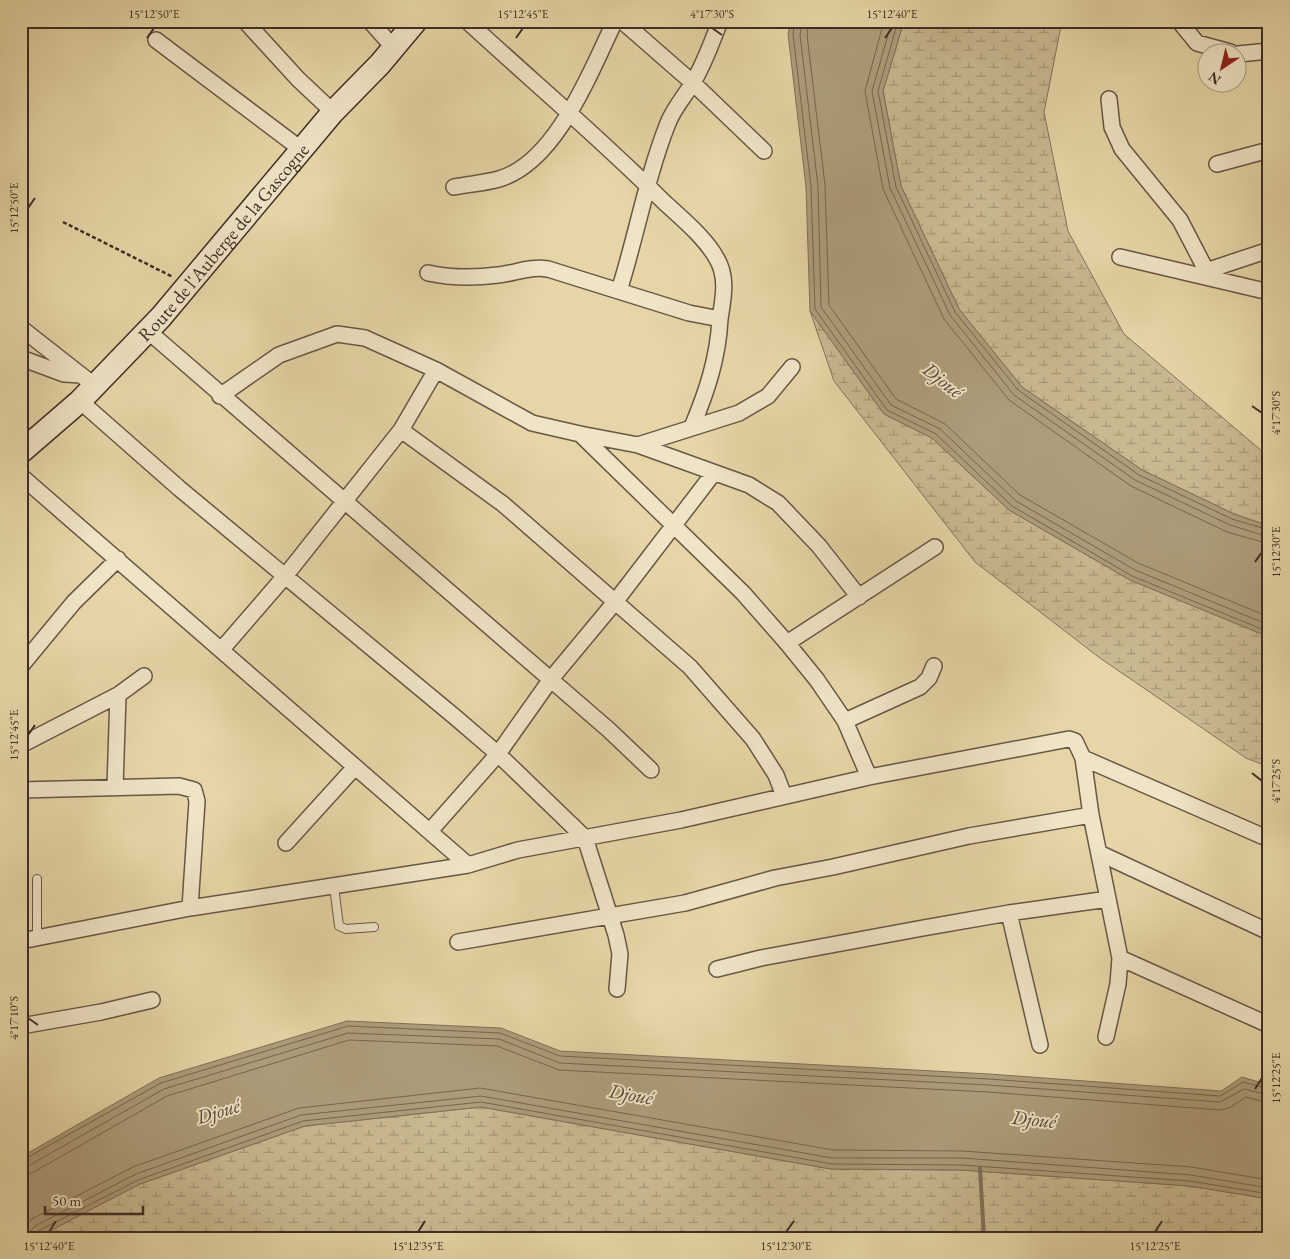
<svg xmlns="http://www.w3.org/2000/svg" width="1290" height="1259" viewBox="0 0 1290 1259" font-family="'EB Garamond',serif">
  <defs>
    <pattern id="wetland-marsh" width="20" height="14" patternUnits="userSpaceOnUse" patternTransform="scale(1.25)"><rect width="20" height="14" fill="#c9b991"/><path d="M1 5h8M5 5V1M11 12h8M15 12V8" fill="none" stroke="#a59776"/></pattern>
  </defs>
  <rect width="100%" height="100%" fill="#e6d6a7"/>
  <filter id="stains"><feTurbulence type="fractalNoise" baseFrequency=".004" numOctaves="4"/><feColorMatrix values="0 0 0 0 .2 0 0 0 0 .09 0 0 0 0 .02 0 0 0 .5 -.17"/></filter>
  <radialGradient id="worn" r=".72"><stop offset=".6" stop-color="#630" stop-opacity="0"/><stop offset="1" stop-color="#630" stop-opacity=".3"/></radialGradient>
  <path fill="url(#wetland-marsh)" stroke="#84735c" d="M904 21H1062L1044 112 1068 231 1124 334 1269 457V526L1234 514 1142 470 1022 387 959 309 901 186 883 91Z
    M810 311 884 414 932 438 1009 510 1130 580 1269 637V767L1246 758 1100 658 975 562 834 381Z
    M481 1107 831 1169 961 1170 1190 1186 1269 1199V1238H36L140 1184 305 1126Z"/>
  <path fill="#ad9d7b" stroke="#817059" d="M791 21H904L883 91 901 186 959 309 1022 387 1142 470 1234 514 1269 526V637L1130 580 1009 510 932 438 884 414 810 311 806 187 788 34Z
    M347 1021 501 1028 560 1051 989 1074 1221 1091 1242 1077 1269 1085V1199L1190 1186 961 1170 831 1169 481 1107 305 1126 140 1184 36 1238H21V1157L159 1078Z"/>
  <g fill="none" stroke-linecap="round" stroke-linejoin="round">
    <path stroke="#766550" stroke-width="1" d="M795 21 793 34 811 186 815 309 887 410 936 434 1012 506 1132 576 1269 632
      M802 21 800 35 818 186 821 307 891 405 940 429 1016 501 1135 570 1269 625
      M809 21 807 35 825 185 829 305 896 399 945 424 1020 495 1138 563 1269 617
      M884 21 865 91 883 189 944 319 1009 400 1131 486 1227 532 1269 544
      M892 21 872 91 890 188 950 315 1014 395 1135 480 1230 525 1269 537
      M898 21 878 91 896 187 955 312 1018 390 1139 475 1232 519 1269 530
      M21 1161 161 1083 348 1026 500 1033 560 1056 989 1079 1220 1096 1243 1082 1269 1089
      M21 1168 28 1166 164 1089 348 1033 499 1039 560 1063 988 1085 1220 1102 1244 1089 1269 1095
      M21 1175 32 1173 167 1096 349 1040 497 1046 559 1070 988 1092 1220 1110 1229 1108 1246 1097 1269 1103
      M22 1238 24 1228 32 1219 133 1167 299 1108 480 1088 833 1150 962 1151 1191 1167 1269 1180
      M29 1238 30 1231 35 1226 136 1174 301 1115 481 1096 832 1158H962L1191 1175 1269 1188
      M35 1238 38 1231 138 1180 303 1121 481 1102 832 1164 961 1165 1190 1181 1269 1194"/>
    <path stroke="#817059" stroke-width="4" d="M980 1168 984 1238"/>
    <g stroke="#685746" stroke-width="10">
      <path id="lane" d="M334 886 339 926 346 929 374 927
        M37 938V879"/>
    </g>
    <g stroke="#685746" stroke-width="18">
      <path id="street" d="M245 21 298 79 333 112
        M370 21 393 47
        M467 21C532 81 600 138 663 201 681 218 705 237 717 259 728 278 723 299 720 319
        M622 21 693 83 764 151
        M1179 21 1197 43 1230 52
        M156 40 302 150
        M1238 54 1269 51
        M1109 99 1112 127 1122 149 1180 220 1206 270
        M1217 164 1269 150
        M454 187C469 184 485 183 499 179 557 162 591 70 615 21
        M1120 257 1269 292
        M428 273C451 278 475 278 498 275 516 273 530 266 548 269L689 313 720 319C718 358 707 391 692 427
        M1197 274 1269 250
        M619 291C636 237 647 176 668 123 674 108 684 97 692 84 704 65 712 42 720 21
        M21 328 95 386
        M148 331 609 730 651 770
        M21 358 64 374 81 375
        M220 396 279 355 337 334 365 338 436 370 532 423 580 434 743 593 787 643 817 680 845 721 869 777
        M80 401 180 489 455 717 498 754 585 838 616 935 620 954 617 989
        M401 430 503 504 690 667 753 739 776 775 784 796
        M580 434 638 445 749 485 778 503 819 546 859 597
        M638 445 739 413 768 396 792 367
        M21 476 468 865
        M787 643 935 547
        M222 649 286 575 401 430 436 370
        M21 666 74 602 118 559
        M845 721 920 687 929 678 934 666
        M21 745 118 695 144 676
        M1083 758 1269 839
        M115 787 118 695
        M21 790 179 786 194 790 197 801 190 908
        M430 831 498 754 551 679 615 602 713 474
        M286 843 355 767
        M1099 853 1269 932
        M1009 913 1040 1045
        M21 941 190 908 468 865 518 850 681 820 869 777 1069 739 1075 741 1083 758 1091 815 1120 958 1118 984 1106 1037
        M458 942 685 903 775 878 833 867 969 836 1091 815
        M1120 958 1269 1025
        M717 969 761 958 923 928 1009 913 1108 899
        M21 1026 101 1012 152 1000"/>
    </g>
    <g stroke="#3e2d26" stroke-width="25">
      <g id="secondary">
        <path id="s1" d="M21 452 80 401 161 317 333 112 380 64 416 21"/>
      </g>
    </g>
    <path stroke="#3e2d26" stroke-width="2.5" stroke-dasharray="4 2.5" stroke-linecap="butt" d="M63 222 173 277"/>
    <use href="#lane" stroke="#efe4c6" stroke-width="8"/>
    <use href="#street" stroke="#efe4c6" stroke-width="15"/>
    <use href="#secondary" stroke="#efe4c6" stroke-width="22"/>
  </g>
  <path fill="none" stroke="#3e2d26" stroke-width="2" d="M712 28 722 35M147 38 154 28M516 38 523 28M885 38 892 28M28 208 35 198M1252 406 1262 413M1255 562 1262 552M28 735 35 725M1252 773 1262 781M28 1018 38 1025M1255 1089 1262 1078M49 1232 56 1221M418 1232 425 1221M786 1232 794 1221M1155 1232 1162 1221"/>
  <g text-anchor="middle" stroke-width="4" stroke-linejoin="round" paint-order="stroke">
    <g font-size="19" fill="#3e2d26" stroke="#efe4c6">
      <text dy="7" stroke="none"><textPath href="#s1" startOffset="292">Route de l'Auberge de la Gascogne</textPath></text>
    </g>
    <g font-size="20" font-style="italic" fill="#5a493b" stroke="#efe4c6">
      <text transform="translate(943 380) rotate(38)" y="7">Djoué</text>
      <text transform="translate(631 1094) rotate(10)" y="7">Djoué</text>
      <text transform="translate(218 1111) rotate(-17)" y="7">Djoué</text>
      <text transform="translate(1034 1119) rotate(6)" y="7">Djoué</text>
    </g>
  </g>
  <rect width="1290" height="1259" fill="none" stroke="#e6d6a7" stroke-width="55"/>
  <g transform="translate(1222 68) rotate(215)"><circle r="24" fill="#efe4c6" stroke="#a89b86"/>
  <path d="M0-4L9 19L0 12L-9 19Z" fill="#8f2418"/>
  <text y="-8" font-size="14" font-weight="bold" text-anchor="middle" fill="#3e2d26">N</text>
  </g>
  <path d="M45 1206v8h98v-8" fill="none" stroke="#3e2d26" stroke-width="2.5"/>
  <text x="52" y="1206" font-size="15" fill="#3e2d26" stroke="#efe4c6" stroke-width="4" paint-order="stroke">50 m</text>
  <rect x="28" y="28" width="1234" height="1204" fill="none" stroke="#3e2d26" stroke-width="2"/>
  <g font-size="12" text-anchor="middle" fill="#3e2d26">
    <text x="154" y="18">15°12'50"E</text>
    <text x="523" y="18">15°12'45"E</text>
    <text x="712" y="18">4°17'30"S</text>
    <text x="892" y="18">15°12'40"E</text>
    <text transform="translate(14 208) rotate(-90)" y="4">15°12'50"E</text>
    <text transform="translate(1276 413) rotate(-90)" y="4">4°17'30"S</text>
    <text transform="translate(1276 552) rotate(-90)" y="4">15°12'30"E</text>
    <text transform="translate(14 735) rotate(-90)" y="4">15°12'45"E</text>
    <text transform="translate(1276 781) rotate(-90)" y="4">4°17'25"S</text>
    <text transform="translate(14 1018) rotate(-90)" y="4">4°17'10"S</text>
    <text transform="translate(1276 1078) rotate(-90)" y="4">15°12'25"E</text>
    <text x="49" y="1250">15°12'40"E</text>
    <text x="418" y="1250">15°12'35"E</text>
    <text x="786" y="1250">15°12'30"E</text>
    <text x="1155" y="1250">15°12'25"E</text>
  </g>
  <rect width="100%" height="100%" filter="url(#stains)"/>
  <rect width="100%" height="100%" fill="url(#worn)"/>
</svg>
